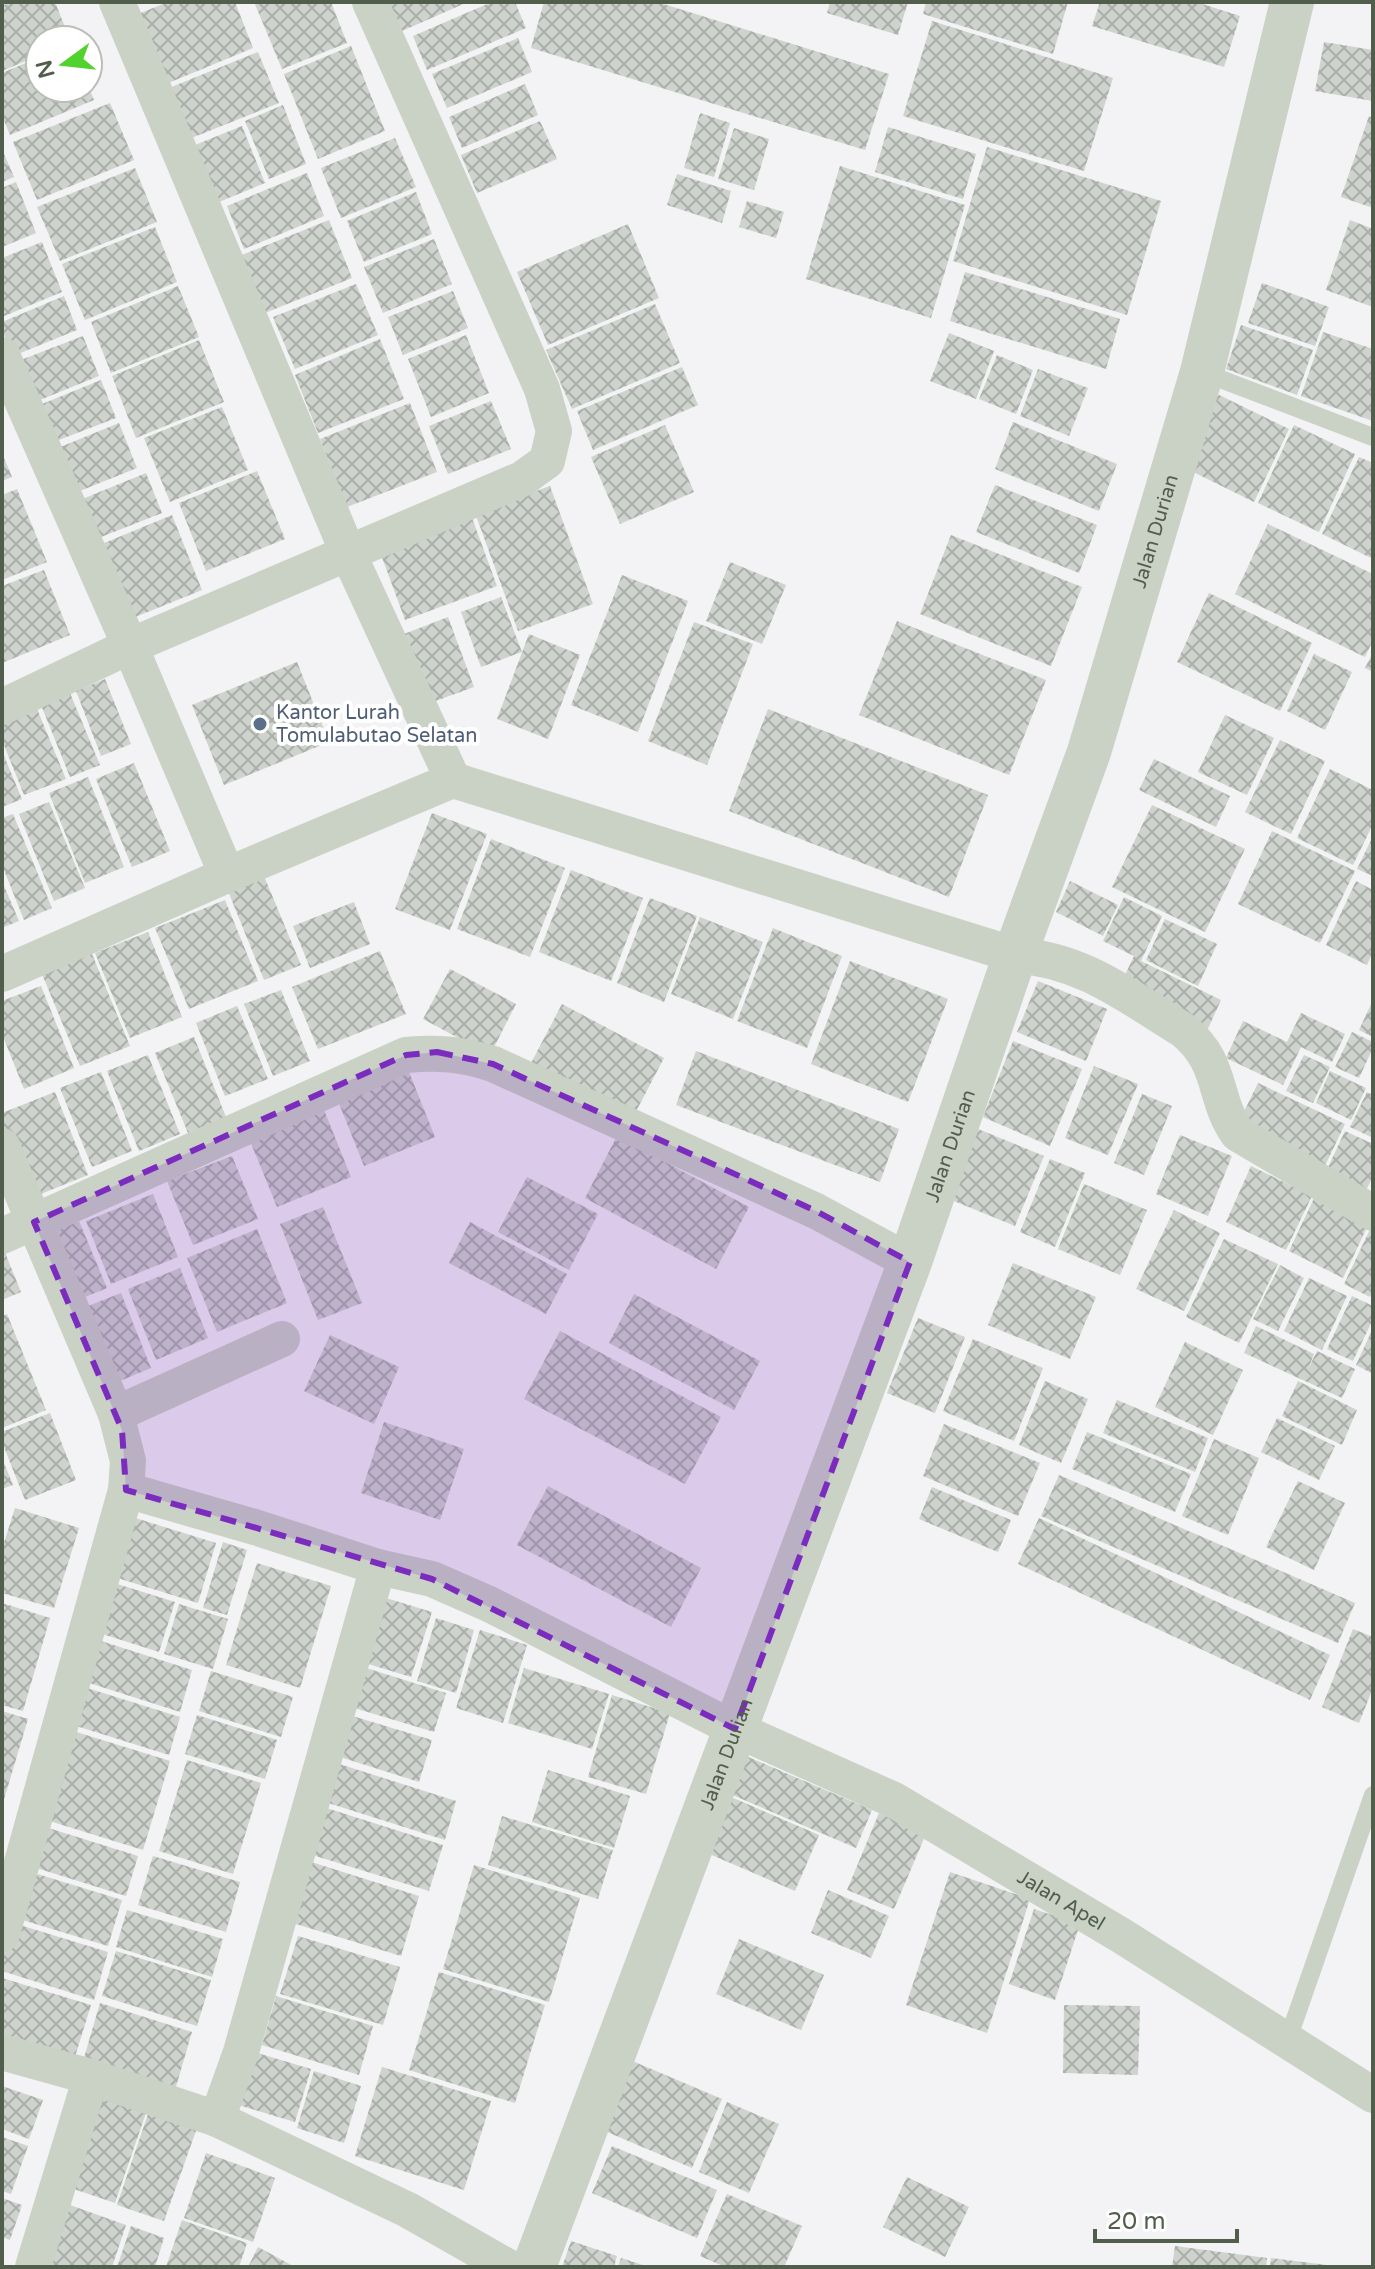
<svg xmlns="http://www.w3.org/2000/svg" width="1375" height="2269" viewBox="0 0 1375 2269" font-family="'Varela Round',sans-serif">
  <defs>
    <pattern id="building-cross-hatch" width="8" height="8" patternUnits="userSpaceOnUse" patternTransform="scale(2)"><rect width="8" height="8" fill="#ced4cd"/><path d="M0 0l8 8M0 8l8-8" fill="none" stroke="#aaafa9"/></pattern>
  </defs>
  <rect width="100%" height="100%" fill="#f3f2f4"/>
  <path fill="url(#building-cross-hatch)" d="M11 2H55L70 40H40V55L2 71V6Z
    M168 2H235L253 48 166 84 138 14Z
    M254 2H331L347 43 282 69Z
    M389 2H468L402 31Z
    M492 2H515L526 28 427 70 413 36Z
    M544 2H657L889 74 865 150 531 48Z
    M830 2H908L898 35 827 13Z
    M926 2H1068L1053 54 923 14Z
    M1100 2H1196L1240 16 1224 67 1092 26Z
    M932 21 1113 78 1084 171 903 116Z
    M518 38 532 72 447 108 432 74Z
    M1324 42 1373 50V101L1315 91Z
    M351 46 385 131 318 159 284 74Z
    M258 52 279 103 189 139 169 88Z
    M40 57V88H89L94 100 10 135 2 116V73Z
    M525 84 538 115 462 148 449 117Z
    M110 103 134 160 37 200 13 142Z
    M283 105 306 164 269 179 245 121Z
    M700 113 730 123 714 177 684 168Z
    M1369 116 1373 118V208L1341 197Z
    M540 121 557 159 477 193 461 155Z
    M242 126 265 183 219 202 195 145Z
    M888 127 976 154 963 199 875 172Z
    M734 128 769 139 754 190 718 179Z
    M395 138 416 187 341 218 321 168Z
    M987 147 1161 201 1127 315 953 261Z
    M2 149 14 177 2 182Z
    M840 166 965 205 931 318 806 279Z
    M135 168 157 222 60 261 37 207Z
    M307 173 324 216 244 249 227 206Z
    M677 174 731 191 722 223 667 205Z
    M16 182 36 233 2 247V188Z
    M416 192 432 234 364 262 347 221Z
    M747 201 784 212 776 238 739 227Z
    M329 220 352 278 265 313 242 255Z
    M1350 220 1373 229V307L1326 290Z
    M628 224 659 298 548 345 517 272Z
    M155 227 177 282 85 320 62 264Z
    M434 239 452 284 383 313 364 267Z
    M42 242 62 292 2 317V258Z
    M965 272 1120 319 1106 369 950 321Z
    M1262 283 1329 307 1315 346 1248 323Z
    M356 284 378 335 295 369 273 317Z
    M178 286 199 337 111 373 91 322Z
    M453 291 468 328 403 355 388 317Z
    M64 296 77 330 13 356 2 330V322Z
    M655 304 680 363 572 409 546 350Z
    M1241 325 1313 350 1297 395 1226 369Z
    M1323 332 1373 349V421L1301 396Z
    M949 333 994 351 976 399 930 381Z
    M466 335 489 393 431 417 408 359Z
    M83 336 99 376 30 404 13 363Z
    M380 339 404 399 318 433 295 375Z
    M199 340 224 402 136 438 112 376Z
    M997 355 1033 370 1016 414 979 399Z
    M682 367 698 405 593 450 577 411Z
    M1038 369 1088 388 1069 436 1020 416Z
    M101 380 116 418 46 445 32 408Z
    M1213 392 1289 429 1254 502 1179 465Z
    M491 401 511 449 448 474 429 426Z
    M410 403 437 472 347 507 320 439Z
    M222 407 248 470 170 502 144 438Z
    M1013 422 1117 464 1099 511 995 469Z
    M119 423 137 468 70 495 53 450Z
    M665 425 694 492 620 524 591 457Z
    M1294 425 1355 454 1319 532 1258 503Z
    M2 453 12 477 2 481Z
    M1359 457 1373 463V559L1322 534Z
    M257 471 285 539 206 571 179 503Z
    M146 473 162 513 91 541 75 502Z
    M995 485 1097 525 1079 573 976 532Z
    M550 486 593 604 518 631 475 513Z
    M17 489 47 562 2 580V495Z
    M468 507 497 586 405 620 376 541Z
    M172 515 202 590 128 620 97 546Z
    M1268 524 1373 574V640L1365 657 1235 594Z
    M951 535 1082 587 1051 666 920 614Z
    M730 562 786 585 762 644 706 621Z
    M44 570 70 635 2 663V586Z
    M622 575 688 601 638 732 571 705Z
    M1209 593 1312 643 1280 711 1177 662Z
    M501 597 522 652 481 667 461 612Z
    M448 617 474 687 430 703 404 634Z
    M897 621 1046 680 1009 775 859 715Z
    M694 622 753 644 707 765 648 741Z
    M529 634 580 655 548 739 497 719Z
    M1373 652V672L1365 668Z
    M1314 654 1352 672 1325 730 1287 711Z
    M297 662 329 742 224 785 192 705Z
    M105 679 131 744 101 756 76 691Z
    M70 693 100 765 70 777 41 705Z
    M37 709 66 779 24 795 2 740V723Z
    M768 709 988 795 949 897 729 811Z
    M1225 715 1274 738 1247 795 1198 772Z
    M1280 740 1325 761 1291 834 1245 812Z
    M2 751 22 799 2 807Z
    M1154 759 1230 796 1216 827 1139 790Z
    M134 763 170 851 132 867 96 779Z
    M1330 769 1373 790V824L1353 865 1297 838Z
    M88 777 124 867 85 883 49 793Z
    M49 802 85 888 54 901 19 814Z
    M1152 805 1245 849 1205 932 1112 887Z
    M432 813 487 834 450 930 395 909Z
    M13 814 52 908 24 920 2 865V818Z
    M1272 831 1355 871 1320 943 1238 904Z
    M1373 836V876L1357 869Z
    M491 839 565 868 530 957 457 929Z
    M571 870 643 898 611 981 539 952Z
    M264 876 301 965 264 980 228 891Z
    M2 881 19 921 2 928Z
    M1070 881 1118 905 1103 936 1056 912Z
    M1356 881 1373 890V952L1367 965 1326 945Z
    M1124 897 1162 916 1141 961 1221 1000 1206 1033 1118 990 1134 956 1103 941Z
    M650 898 697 916 664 1002 617 983Z
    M225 900 258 981 189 1009 155 928Z
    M354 902 370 944 310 968 293 926Z
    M700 917 763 942 733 1019 671 994Z
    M1165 919 1217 944 1198 986 1146 960Z
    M773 928 842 956 807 1048 737 1021Z
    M148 932 182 1017 130 1038 95 953Z
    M380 951 406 1014 318 1049 292 987Z
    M92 954 130 1046 80 1066 42 974Z
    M850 961 948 999 908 1102 811 1064Z
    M450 969 516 1004 490 1055 423 1019Z
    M1038 981 1107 1009 1086 1061 1017 1032Z
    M41 986 74 1068 24 1089 2 1034V1001Z
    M281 990 310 1061 273 1076 244 1004Z
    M1373 1000V1037L1359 1030Z
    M562 1004 664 1058 632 1119 530 1065Z
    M237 1006 268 1079 225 1096 196 1023Z
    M1301 1013 1345 1034 1332 1062 1301 1047 1283 1085 1226 1058 1243 1021 1287 1042Z
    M1352 1032 1373 1042V1048L1359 1078 1335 1067Z
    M194 1037 226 1117 188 1133 155 1053Z
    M1013 1041 1082 1069 1050 1146 983 1117Z
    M696 1051 899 1129 880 1182 676 1105Z
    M148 1055 180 1134 139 1151 107 1071Z
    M1304 1055 1330 1067 1313 1103 1286 1091Z
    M1094 1066 1138 1084 1108 1155 1065 1138Z
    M1330 1071 1366 1088 1351 1120 1316 1103Z
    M101 1072 132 1151 92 1167 60 1088Z
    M409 1072 435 1137 364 1166 338 1101Z
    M1258 1083 1345 1124 1323 1170 1236 1128Z
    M55 1092 88 1175 31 1198 2 1127V1113Z
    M1367 1092 1373 1095V1138L1350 1127Z
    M1142 1094 1172 1106 1144 1175 1114 1163Z
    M320 1100 351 1177 277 1207 246 1131Z
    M978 1129 1044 1156 1015 1226 949 1199Z
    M1345 1131 1373 1144V1176L1363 1197 1323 1178Z
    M1180 1135 1232 1156 1208 1216 1156 1194Z
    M617 1136 749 1207 716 1269 585 1198Z
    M232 1156 258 1219 193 1245 167 1181Z
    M1050 1159 1085 1173 1055 1247 1020 1232Z
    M1251 1166 1312 1196 1286 1250 1226 1222Z
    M527 1177 598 1214 569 1270 498 1232Z
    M1084 1184 1147 1210 1120 1275 1058 1249Z
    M1317 1192 1371 1219 1343 1278 1289 1251Z
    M153 1194 178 1257 111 1284 86 1221Z
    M323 1207 362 1303 318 1320 280 1224Z
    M1174 1210 1220 1233 1184 1311 1136 1289Z
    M79 1221 107 1288 73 1302 46 1235Z
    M470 1222 567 1274 546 1314 449 1263Z
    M1373 1223V1291L1370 1297 1344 1284Z
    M257 1229 287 1303 217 1332 187 1258Z
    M1224 1239 1278 1264 1239 1343 1186 1317Z
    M2 1245 21 1292 2 1300Z
    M1013 1263 1096 1297 1070 1359 988 1325Z
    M1280 1265 1304 1278 1278 1331 1253 1319Z
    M180 1268 208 1338 156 1360 128 1289Z
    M1309 1278 1347 1296 1322 1350 1284 1331Z
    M121 1293 151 1368 108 1386 78 1310Z
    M634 1294 760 1361 734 1410 609 1343Z
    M1352 1296 1373 1306V1319L1353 1361 1327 1349Z
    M7 1314 46 1410 2 1428V1316Z
    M918 1318 965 1337 935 1413 887 1393Z
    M1256 1326 1314 1354 1308 1369 1317 1351 1355 1369 1342 1398 1244 1353Z
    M1373 1328V1374L1356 1365Z
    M560 1331 721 1417 685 1484 524 1399Z
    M330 1335 399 1367 374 1424 304 1391Z
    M973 1339 1043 1368 1014 1441 943 1411Z
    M1185 1342 1243 1370 1213 1435 1155 1407Z
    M1045 1381 1088 1399 1061 1463 1019 1445Z
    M1298 1381 1357 1410 1342 1445 1282 1416Z
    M1117 1400 1208 1438 1195 1472 1103 1433Z
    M50 1413 76 1480 25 1500 2 1442V1432Z
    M1277 1418 1335 1446 1319 1480 1261 1452Z
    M384 1422 464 1449 440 1520 361 1493Z
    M944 1424 1040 1463 1018 1516 923 1476Z
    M1087 1432 1191 1474 1175 1512 1072 1469Z
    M1214 1439 1259 1458 1228 1535 1182 1516Z
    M2 1458 13 1485 2 1489Z
    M1059 1475 1355 1603 1338 1643 1041 1516Z
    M1298 1481 1345 1503 1314 1570 1266 1547Z
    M548 1486 701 1568 671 1627 517 1545Z
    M932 1487 1011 1520 998 1552 919 1519Z
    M15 1508 79 1528 54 1608 2 1593V1549Z
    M129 1516 216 1543 198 1603 111 1576Z
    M1039 1518 1330 1655 1310 1700 1018 1564Z
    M223 1542 247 1550 227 1615 203 1608Z
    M257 1563 331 1586 300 1688 226 1665Z
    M114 1583 175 1602 159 1652 99 1633Z
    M386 1598 432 1612 411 1677 365 1663Z
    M2 1603 50 1618 23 1711 2 1705Z
    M179 1604 228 1619 213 1669 164 1654Z
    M436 1618 474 1630 456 1693 417 1681Z
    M1353 1629 1373 1637V1688L1359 1723 1322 1707Z
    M480 1630 527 1645 503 1723 456 1708Z
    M98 1640 192 1670 180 1712 86 1682Z
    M363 1667 446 1693 434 1732 351 1707Z
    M524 1668 609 1694 592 1749 508 1723Z
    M211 1671 293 1697 281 1737 199 1711Z
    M84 1687 180 1717 169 1755 73 1725Z
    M612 1695 670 1713 646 1794 588 1777Z
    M2 1711 28 1719 3 1803 2 1802Z
    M197 1715 277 1740 265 1779 185 1754Z
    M349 1715 432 1740 419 1782 337 1756Z
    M70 1730 170 1761 143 1850 43 1819Z
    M739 1753 872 1810 856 1848 723 1791Z
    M187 1760 261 1783 233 1874 159 1851Z
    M333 1762 456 1801 445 1840 322 1801Z
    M548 1770 630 1796 614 1848 532 1822Z
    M724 1794 819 1835 795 1891 700 1850Z
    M320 1806 443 1845 429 1891 306 1853Z
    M879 1813 926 1834 894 1909 847 1890Z
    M502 1816 613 1850 598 1899 488 1865Z
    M42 1826 138 1856 126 1896 30 1866Z
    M153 1856 240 1882 226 1932 138 1905Z
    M305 1860 419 1896 401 1956 286 1921Z
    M474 1865 580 1898 549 2002 443 1969Z
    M31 1872 122 1900 108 1946 16 1918Z
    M950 1872 1030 1899 987 2033 906 2005Z
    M828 1890 889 1916 871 1958 811 1933Z
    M1034 1909 1080 1924 1055 2000 1009 1984Z
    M127 1910 223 1939 212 1977 116 1947Z
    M10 1922 108 1952 94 2000 2 1971V1947Z
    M298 1936 400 1967 383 2025 280 1994Z
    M739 1939 824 1975 801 2030 716 1994Z
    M116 1951 211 1980 197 2026 102 1996Z
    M439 1972 545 2005 515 2103 409 2070Z
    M2 1978 91 2005 73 2063 2 2041Z
    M276 1996 373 2026 359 2075 262 2045Z
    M100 2003 192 2032 175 2090 83 2061Z
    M1064 2005 1140 2006 1138 2075 1063 2073Z
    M251 2051 311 2069 295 2122 235 2104Z
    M630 2060 722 2099 692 2168 600 2129Z
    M382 2067 491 2101 464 2190 355 2156Z
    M314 2071 361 2086 344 2143 297 2128Z
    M2 2086 43 2100 29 2139 2 2129Z
    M96 2093 147 2110 115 2203 65 2186Z
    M727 2102 779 2124 749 2193 699 2172Z
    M149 2111 197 2128 164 2221 117 2205Z
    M2 2137 28 2146 11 2194 2 2191Z
    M612 2146 717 2190 697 2238 592 2193Z
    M206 2153 275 2178 253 2242 184 2218Z
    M907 2177 969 2207 945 2257 883 2227Z
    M727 2194 802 2226 784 2267H725L700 2256Z
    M2 2198 22 2205 10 2240 2 2237Z
    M70 2205 126 2225 112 2267H50Z
    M182 2220 247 2243 239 2267H166Z
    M131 2226 164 2238 155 2267H117Z
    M571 2241 617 2256 614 2267H562Z
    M1175 2246 1267 2258 1266 2267H1172Z
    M258 2247 295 2267H248Z
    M621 2258 646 2266V2267H618Z
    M1271 2258 1327 2265V2267H1270Z"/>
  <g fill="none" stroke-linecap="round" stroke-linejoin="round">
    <path stroke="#c9d2c5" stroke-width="18" d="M1202 372 1373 437
      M1287 2042 1373 1795"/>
    <g stroke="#c9d2c5" stroke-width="36">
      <path d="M117 2 348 553 453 780 1015 955C1083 960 1126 995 1183 1030 1224 1063 1212 1098 1238 1134L1373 1213"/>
      <path d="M2 355 130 646 227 875 2 974"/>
      <path d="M2 707 130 646 522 479 547 461 554 431 542 389 370 2"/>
      <path d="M227 875 453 780"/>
      <path d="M2 1146 116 1414 282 1339"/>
      <path d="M2 1236 406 1055C438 1052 462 1054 493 1064L816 1211 910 1262"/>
      <path id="s1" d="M126 1490 258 1528 378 1567 432 1579 489 1604 735 1729 894 1800 1122 1936 1373 2095"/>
      <path d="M2 1934 126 1490 128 1461 116 1414"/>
      <path d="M2 2052 91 2077 217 2119 408 2210 508 2267"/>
      <path d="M217 2119 241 2052 378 1567"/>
      <path d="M33 2267 91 2077"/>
    </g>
    <path stroke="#c9d2c5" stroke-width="44" id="s2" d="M534 2267 910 1262 1015 955 1089 752 1202 372 1292 2"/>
  </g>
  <path fill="#7b2cbf" fill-opacity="0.2" stroke="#7b2cbf" stroke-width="6" stroke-dasharray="16 10" stroke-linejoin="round" d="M437 1052 493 1064 816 1211 910 1262 735 1729 432 1579 126 1490 122 1430 34 1222 406 1055Z"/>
  <circle fill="#5c6f8a" stroke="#fff" stroke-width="3" cx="260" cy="724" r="8"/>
  <g text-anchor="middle" stroke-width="8" stroke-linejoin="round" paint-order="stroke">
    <g font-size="20" fill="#515e4c" stroke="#fff">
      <text dy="7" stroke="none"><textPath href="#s2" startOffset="1844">Jalan Durian</textPath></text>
      <text dy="7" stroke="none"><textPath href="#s2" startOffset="1196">Jalan Durian</textPath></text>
      <text dy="7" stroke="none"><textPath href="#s2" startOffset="548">Jalan Durian</textPath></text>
      <text dy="7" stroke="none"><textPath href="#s1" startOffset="1026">Jalan Apel</textPath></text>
    </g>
    <g font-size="20" fill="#4e5e75" stroke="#fff" text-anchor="start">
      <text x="276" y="719">Kantor Lurah<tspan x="276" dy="23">Tomulabutao Selatan</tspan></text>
    </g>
  </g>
  <rect width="1375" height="2269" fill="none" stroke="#515e4c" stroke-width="8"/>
  <g transform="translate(64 64) rotate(255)"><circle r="38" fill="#ffffff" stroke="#b9bfb7" stroke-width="2"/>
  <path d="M0-6L14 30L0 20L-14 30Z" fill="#52d22e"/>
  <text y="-12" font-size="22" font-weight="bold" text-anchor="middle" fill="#515e4c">N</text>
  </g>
  <path d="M1095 2229v12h142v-12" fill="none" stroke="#515e4c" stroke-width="4"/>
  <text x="1107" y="2229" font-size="24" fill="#515e4c" stroke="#ffffff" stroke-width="6" paint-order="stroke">20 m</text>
</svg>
